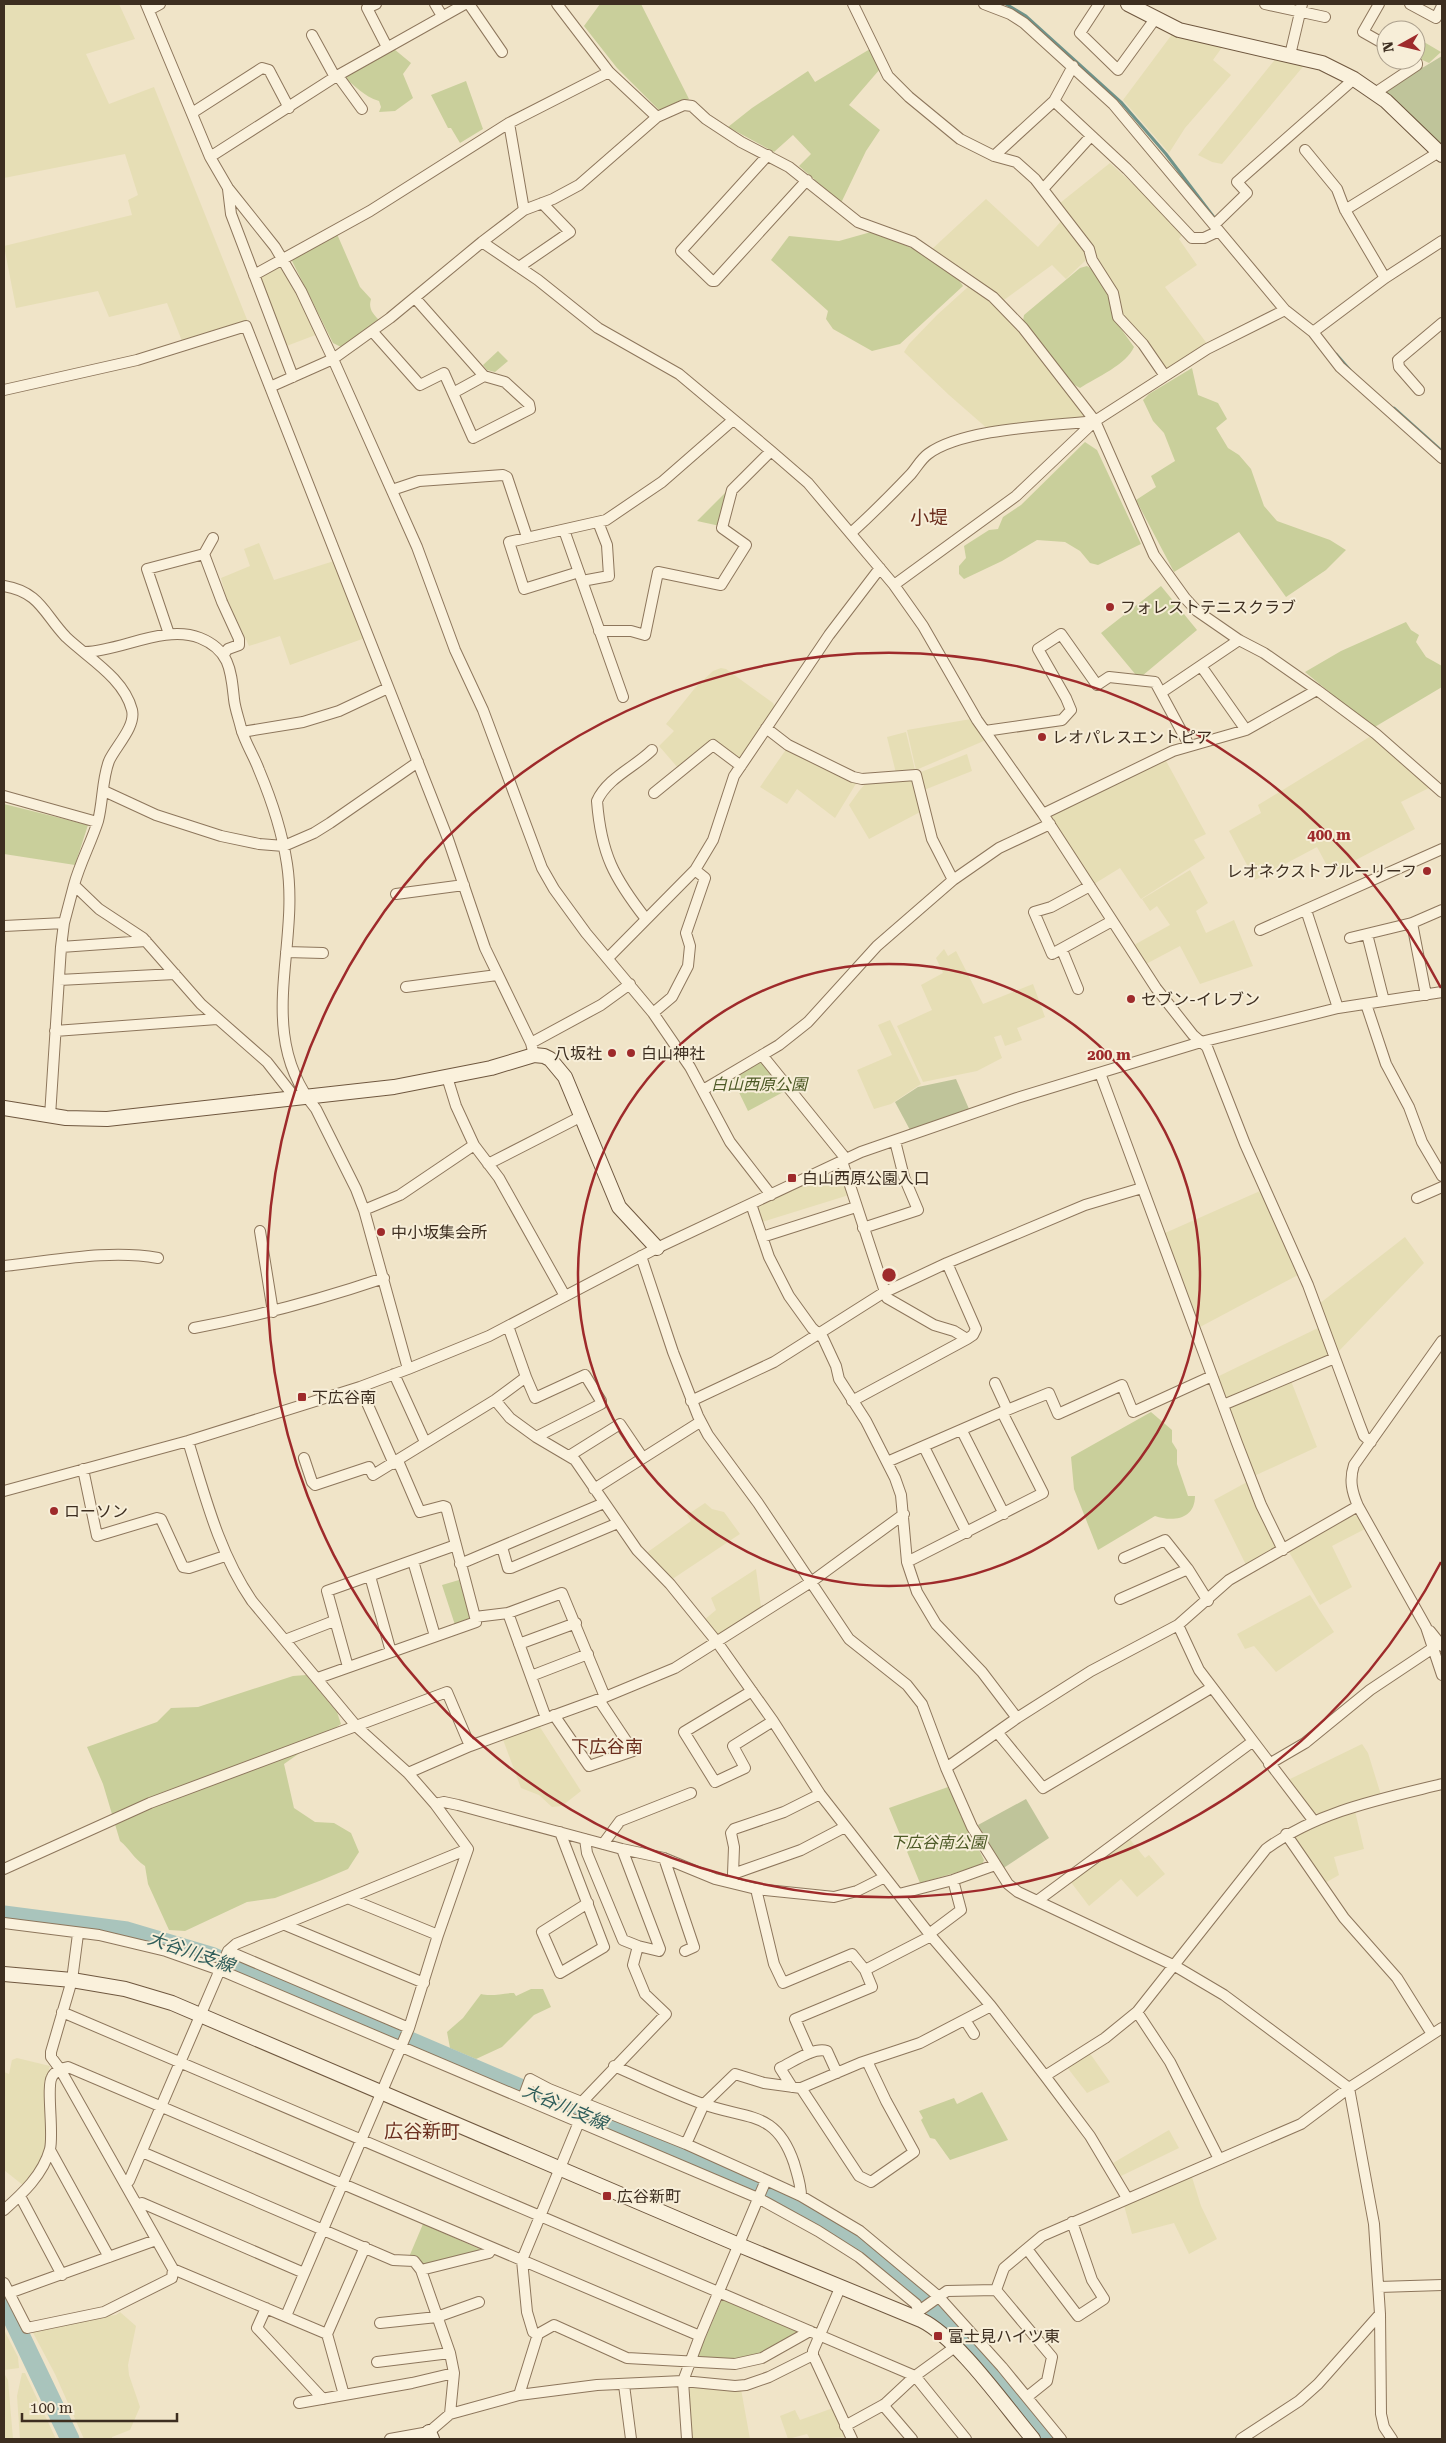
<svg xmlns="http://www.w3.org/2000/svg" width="1446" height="2443" viewBox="0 0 1446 2443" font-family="'Roboto Serif','Noto Sans JP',serif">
  <rect width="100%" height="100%" fill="#f0e4c8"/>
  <path fill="#e6deb5" d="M4 4H119L135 39 86 54 109 104 154 87 248 322 182 341 167 303 109 317 98 291 16 308 4 246 132 215 128 200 138 195 125 154 4 178Z
    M1173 33 1223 46 1213 60 1231 75 1185 128 1169 153 1123 100Z
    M1277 57 1306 63 1222 164 1212 162 1198 155Z
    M1110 163 1145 195 1182 235 1179 239 1197 265 1165 287 1208 345 1168 370 1120 313 1093 247 1060 203Z
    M986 199 1038 247 1063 219 1084 250 1086 260 1066 279 1052 265 1004 300 972 275 931 250Z
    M280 264 318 334 284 347 258 276Z
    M969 286 994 303 1023 333 1086 418 989 430 949 395 904 352 909 344 937 315Z
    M259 543 274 580 334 561 365 638 290 665 280 636 249 646 226 597 221 578 250 566 244 549Z
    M721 668 726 669 773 703 775 707 740 759 714 740 707 743 679 769 659 746 674 731 666 724 695 688 713 671Z
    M971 719 986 740 916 770 907 730Z
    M906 732 915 770 896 773 887 737Z
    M1371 736 1431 787 1401 802 1415 829 1331 873 1317 847 1255 880 1229 831 1261 813 1258 805Z
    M787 748 857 782 835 818 797 789 787 804 760 787Z
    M967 754 972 771 924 790 921 772Z
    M1165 759 1206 834 1194 840 1205 858 1141 899 1120 868 1094 884 1051 816 1052 813Z
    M915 780 922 811 869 839 849 805 859 791 866 783Z
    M1190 870 1208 903 1196 911 1206 933 1234 920 1253 966 1200 984 1180 946 1146 964 1134 945 1170 925 1157 906 1150 911 1142 899Z
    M944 949 948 956 956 951 983 1004 1033 984 1045 1017 1017 1028 1022 1040 1005 1046 1001 1035 994 1037 1002 1058 977 1071 923 1082 897 1026 932 1010 921 985 943 973 936 958Z
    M890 1020 921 1084 891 1104 874 1109 857 1070 892 1055 878 1025Z
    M840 1168 849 1195 762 1222 757 1211 760 1205Z
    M1260 1191 1298 1275 1200 1327 1165 1233Z
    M1405 1237 1424 1263 1338 1352 1319 1304Z
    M1318 1328 1328 1353 1326 1358 1229 1399 1225 1398 1217 1377Z
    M1291 1381 1317 1447 1254 1476 1229 1409 1231 1407Z
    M1247 1482 1276 1543 1275 1549 1246 1565 1214 1500Z
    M705 1503 712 1509 724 1512 740 1534 671 1580 645 1554 691 1521 687 1515Z
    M1352 1515 1358 1516 1365 1529 1332 1546 1352 1587 1320 1605 1289 1552Z
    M756 1569 761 1607 717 1637 704 1620 716 1610 711 1598Z
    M1310 1595 1334 1632 1276 1672 1254 1646 1245 1649 1237 1634Z
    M538 1724 581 1791 562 1806 552 1807 539 1795 521 1788 502 1737Z
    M1362 1744 1368 1753 1381 1795 1321 1814 1312 1813 1288 1780Z
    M1355 1811 1364 1849 1334 1857 1339 1875 1325 1883 1295 1841 1297 1833Z
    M1128 1837 1145 1858 1149 1855 1165 1874 1137 1897 1121 1879 1089 1906 1070 1881Z
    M1089 2052 1110 2082 1087 2093 1066 2066Z
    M17 2058 50 2066 45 2085V2154L24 2186 4 2170V2072L9 2074 12 2060Z
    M1169 2130 1179 2148 1121 2176 1113 2163Z
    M1191 2174 1201 2206 1217 2239 1189 2254 1174 2223 1132 2234 1123 2202Z
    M120 2312 136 2326 128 2365 129 2375 140 2407 130 2430 112 2437V2439H84L55 2374 31 2329 92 2317 116 2315Z
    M4 2330 18 2357 19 2368 4 2370Z
    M22 2373H25L56 2439H20L17 2396Z
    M5 2375 8 2380 13 2439H4Z
    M689 2385 741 2389 750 2439H692Z
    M833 2408 846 2437 810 2439 807 2434 788 2439 780 2416 795 2410 800 2420Z"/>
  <path fill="#c9cf9b" d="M600 4H641L689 99 659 110 617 68 584 26Z
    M1424 42 1441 52 1429 63 1416 57Z
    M394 49 411 63 403 74 413 98 395 111 379 112 381 107 379 101C363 96 356 86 343 77Z
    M870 49 880 69 849 105 880 130 866 151 841 203 799 166 811 154 793 135 774 152 728 127 752 108 808 71 815 82Z
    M466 81 483 129 460 143 451 128H448L431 95Z
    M871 232C897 241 949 261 963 286L900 344 872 351 833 329 826 319 828 311 771 260 789 236 839 241Z
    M337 234 360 287 371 299C368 309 373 314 380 321L341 347 333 343 292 261 296 255Z
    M1087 266 1093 270 1109 294 1114 319 1134 347C1126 365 1097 377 1080 388L1073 384 1023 321 1024 315 1080 268Z
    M498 351 508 361 495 372 487 370 483 365Z
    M1192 368 1198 395 1218 403 1227 419 1216 428 1228 448 1239 455 1251 469 1264 506 1277 521 1330 540 1346 550 1326 570 1286 597 1239 532 1174 572 1136 500 1156 487 1151 476 1175 461 1164 433 1153 421 1143 400 1149 394Z
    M1085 442 1097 450 1141 544 1098 565 1090 563 1080 551 1065 542 1037 540 1002 561 964 579 959 574V566L966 558 964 546 989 530 998 529 1003 517 1021 505Z
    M726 492 720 526 697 521Z
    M1161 586 1197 630 1142 676 1136 675 1101 633Z
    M1406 622 1411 630 1419 635 1416 642 1426 657 1442 666V687L1373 728 1305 672 1341 651Z
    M4 804 88 825 75 865 4 854Z
    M763 1060 787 1090 748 1111 732 1078Z
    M1151 1412 1172 1430V1442L1177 1450V1464L1188 1496H1195C1195 1520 1172 1522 1155 1516L1098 1550 1074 1489 1071 1457Z
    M459 1580 472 1620 455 1625 442 1585Z
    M306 1675 337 1712 341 1724 284 1764 294 1808 315 1822 334 1823 351 1833 359 1852 348 1869 322 1880 275 1898 247 1902 185 1931 169 1930 148 1884 145 1866C133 1858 130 1849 120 1841L103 1784 87 1747 157 1722 171 1708 198 1707 293 1676Z
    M948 1787 984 1860 982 1865 920 1883 889 1808Z
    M531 1989H543L551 2007 534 2015 502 2047 476 2059 450 2048 447 2032 463 2018 481 1994C491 1997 503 1993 514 1993L516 1996Z
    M982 2092 1008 2140 950 2160 935 2139 930 2138 921 2120 923 2118 919 2111 954 2098 957 2104Z
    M423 2224 484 2251 423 2265 418 2257H409Z
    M723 2297 797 2330V2334C756 2359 749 2363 700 2358L698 2355Z"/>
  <path fill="#bfc49a" d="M1442 56V145L1384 91Z
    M956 1079 969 1109 910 1130 895 1102 918 1087Z
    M1026 1799 1049 1838 1002 1869 978 1825Z"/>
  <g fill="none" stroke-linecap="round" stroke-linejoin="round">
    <path stroke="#6f938a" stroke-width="3" d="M1006 4 1026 16 1121 102 1166 154 1216 220
      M1336 354 1350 370
      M1394 408 1442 451"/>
    <path stroke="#a9c4bc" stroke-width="19" d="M4 1915 127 1931 211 1956 789 2203 819 2219 863 2249 924 2297 950 2324 1048 2439
      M4 2301 70 2439"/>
    <g stroke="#8d765c" stroke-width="12">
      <path id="street" d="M146 4 210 157 228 188 275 247 301 291 333 359 417 547 455 650 483 710 542 868 554 889 586 933 653 1013 690 1067 730 1142 771 1195
        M376 4 367 8 387 47
        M435 4 442 16
        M469 4 502 52
        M557 4 609 72 657 117
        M853 4 888 76 909 97 960 139 994 156 1016 162 1025 170 1035 179 1089 249 1092 260 1113 293 1118 317 1143 344 1165 376
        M984 4 1010 14 1024 23 1113 104 1285 310 1313 332 1340 367 1442 458
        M1099 4 1080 33 1118 70 1155 19
        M1265 4 1325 17
        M1379 4 1363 32 1386 45
        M1410 4 1436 18 1442 6
        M149 10 160 4
        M312 35 335 77
        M1290 55 1302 4
        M338 76 362 109
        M1375 93 1417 65V63L1413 60
        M1054 101 1127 169 1192 238H1204L1219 231
        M192 113 262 68 269 70 289 108
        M509 123 524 210
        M1305 150 1337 189 1345 210 1385 278
        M768 155 681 251 712 281H715L807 180
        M994 156 1054 101 1073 66
        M210 157 335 77 465 4
        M228 189 231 214 293 377
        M1043 189 1091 136
        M1345 210 1439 152
        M1214 225 1247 193 1237 182 1354 79
        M482 242 524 210 553 199 579 185 657 117 684 105 692 106 706 119 741 142 789 167 858 222 913 242 993 297 1023 328 1095 421 1154 555 1185 598 1197 611 1239 640 1264 653 1317 690 1376 734 1442 792
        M519 267 570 232 542 203
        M254 275 370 211 509 123 609 72
        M372 331 420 385 444 373 473 438 530 409 529 404 505 382 484 376 415 298
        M1313 332 1385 278 1442 241
        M270 387 333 359 390 318 482 242 538 280 598 328 679 374 771 451 808 483 894 585 923 626 977 720 1043 814 1156 988 1193 1035 1207 1047 1245 1144 1308 1285 1359 1423 1364 1436 1371 1442
        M4 390 137 360 246 326 448 839 485 948 531 1043 534 1055
        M1419 390 1399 367 1398 360 1442 323
        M453 393 484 376
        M392 490 419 481 503 475 507 477 527 537
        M564 530 623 697
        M851 533C872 514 892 494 911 474 917 467 921 459 928 454 963 428 1051 426 1095 421
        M204 554 213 538
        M579 572 524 589 509 542 606 520 662 482 733 420
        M582 581 609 576 607 545 598 522
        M894 585 1016 496 1095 421 1207 349 1285 310
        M4 586C40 592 44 614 66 637 88 658 124 678 132 710 136 727 115 747 109 761 102 779 103 802 98 821 91 843 80 863 74 885L99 909 143 938 201 1004 267 1062 296 1099
        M599 631H631L645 635 658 572 721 585 746 545 722 528 732 490 771 451
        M169 634 147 569 204 554 222 602 239 639V645L228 649 224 654
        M85 652C121 651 165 624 200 638 230 650 231 671 234 699 235 709 239 719 241 728 245 743 254 756 259 770 272 801 282 831 287 864 300 949 254 1034 316 1109L356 1189 364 1210 408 1369
        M1201 666 1246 730
        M1162 692 1239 640
        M766 728 788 745 853 777 862 779 916 775 932 839 953 880
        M985 731 1062 720 1071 710 1066 698 1038 649 1061 634 1097 685 1109 677 1155 682 1189 745
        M242 732 303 722 339 711 388 688
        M104 791 156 815 221 836 259 844 284 846 314 833 330 823 418 762
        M654 793 713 745 741 766
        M4 796 97 822
        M1043 814 1173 751 1246 730 1317 690
        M1090 886 1051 907 1034 912 1052 954 1112 921
        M396 894 464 885
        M1306 910 1338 1008
        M646 919C614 878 601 854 597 801 607 778 635 767 652 750
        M1412 923 1426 995
        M4 926 64 923
        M1260 930 1442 849
        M1367 934 1384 1001
        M1350 938 1412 923 1442 910
        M61 947 146 941
        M1062 950 1078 989
        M286 952 323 953
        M608 958 695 870 713 840 734 776 829 635 880 568
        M59 980 175 974
        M406 987 497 975
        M1366 1004 1386 1064 1409 1107 1422 1142 1442 1176
        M653 1013 672 997 688 966 690 946 686 933 705 878 695 870
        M55 1031 217 1019
        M531 1043 601 1005 630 984
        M762 1055 846 1159
        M1100 1073 1237 1443 1261 1505 1283 1550
        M447 1077 456 1106 474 1145 499 1178 565 1296
        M703 1090 779 1045 808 1022 877 946 953 880 999 848 1050 824
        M50 1116 61 947 64 923 74 885
        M842 1161 887 1298 934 1325 954 1331 967 1339 852 1401
        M488 1164 580 1117
        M1417 1198 1442 1187
        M751 1204 769 1257 789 1296 812 1328 823 1338 836 1366 839 1379 866 1421 895 1478 901 1495 907 1562 917 1592 936 1624 982 1672 1017 1718
        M364 1210 400 1195 474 1145
        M863 1228 918 1210 904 1177 895 1141
        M260 1231 273 1312
        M762 1237 856 1207
        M641 1256 673 1352 698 1416 708 1435 758 1503 849 1639 907 1685 922 1704 946 1768 972 1827 1008 1884 1018 1892 1175 1966 1224 1995 1349 2088 1374 2224 1380 2314 1381 2414 1384 2427 1392 2439
        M947 1263 976 1329 973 1335 967 1339
        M4 1266C54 1261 108 1249 158 1258
        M194 1328C259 1316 322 1299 384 1278
        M1442 1341 1354 1465C1349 1480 1352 1492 1358 1506L1426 1627 1442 1675
        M394 1374 425 1442
        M526 1377 535 1398 585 1375 601 1401V1404L536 1437
        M995 1383 1007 1409
        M360 1387 394 1464
        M495 1400 510 1418 536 1437 575 1460 637 1550 670 1584 717 1642 773 1721 820 1794 931 1936 991 2006 1045 2076 1090 2136 1127 2198
        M691 1401 774 1362 883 1293 947 1263 1085 1205 1142 1188
        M1223 1405 1335 1358
        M1002 1412 1049 1393 1058 1414 1122 1385 1133 1412 1212 1376
        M962 1431 1004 1514
        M188 1441C205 1496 219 1553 252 1601L357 1727 408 1773 435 1804 468 1849 438 1935 409 2028 286 2316
        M924 1447 967 1533
        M569 1456 620 1424 643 1458
        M304 1458 312 1482 315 1485 369 1467 373 1475 495 1400 526 1377 508 1326
        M398 1461 420 1512 443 1506 446 1507 475 1617
        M887 1462 1002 1412 1043 1493 907 1562
        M83 1469 97 1536 157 1518 161 1519 183 1567 189 1568 225 1556
        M594 1489 700 1422
        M4 1491 188 1441 360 1387 408 1369 489 1336 657 1248 861 1152 1017 1098 1201 1042 1338 1008 1442 992
        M502 1547 508 1568H511L618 1523
        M1124 1558 1165 1540 1188 1569
        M413 1561 435 1636
        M460 1564 604 1503
        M370 1576 391 1652
        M1120 1599 1188 1569 1208 1601
        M508 1613 546 1718
        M1178 1625 1199 1670 1313 1820
        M1430 1631 1442 1646
        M285 1640 334 1621
        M519 1644 576 1623
        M348 1667 327 1591 456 1545
        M531 1676 588 1654
        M318 1678 476 1622 475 1617 508 1613 562 1593 605 1697
        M752 1691 684 1732 715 1782 745 1768 733 1746 773 1721
        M554 1715 589 1766 633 1751 599 1700
        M997 1732 1043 1788 1211 1688
        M1269 1764 1305 1743 1370 1690 1433 1648
        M946 1768 1017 1718 1091 1671 1178 1625 1229 1580 1358 1506
        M408 1773 470 1746 605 1697 675 1668 811 1582 904 1514
        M435 1804 444 1802 458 1805 622 1849 664 1858 715 1879 756 1889 834 1897 857 1891 885 1877
        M560 1832 604 1947 560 1973 542 1932 588 1903
        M1286 1834 1344 1918 1397 1978 1432 2034
        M603 1844 620 1821 691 1793
        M622 1849 660 1949 659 1951 638 1946
        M664 1858 694 1947 685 1951
        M4 1869 150 1803 447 1692 470 1746
        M733 1874 734 1847 731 1833 734 1829 784 1812 820 1794
        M733 1878V1874L801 1850 845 1827
        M756 1889 774 1964 783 1983 852 1954 865 1970 872 1987 795 2019 810 2053
        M899 1894 953 1880 995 1865
        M350 1899 438 1935
        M1037 1901 1252 1742
        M4 1923 99 1935 166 1951 220 1970 758 2198 818 2231 859 2257 916 2304 921 2320
        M285 1925 424 1983
        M78 1934 72 1980 51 2052V2057L60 2069 68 2067 700 2336
        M929 1934 961 1910 953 1880
        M228 1951 409 2028
        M865 1970 931 1936
        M62 2012 915 2376 966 2439
        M1137 2012 1170 2062 1219 2159
        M965 2020 974 2034
        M614 2066C644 2079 673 2093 703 2104 748 2120 776 2110 794 2163 797 2174 801 2184 801 2196
        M1045 2076 1105 2038 1137 2012 1266 1849C1318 1811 1381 1799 1442 1784
        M792 2087 780 2068C793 2062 813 2047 827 2051L837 2073
        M801 2088 859 2176 871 2182 914 2152 886 2101 867 2061
        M523 2098 530 2079 549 2089 686 2144 766 2180 801 2196 860 2231 938 2296 1002 2367 1061 2439
        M582 2102 666 2014 645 1994 633 1965 638 1946 623 1940 587 1853 585 1839
        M686 2144 704 2104 735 2074 764 2083 801 2088 860 2063 920 2043 991 2006
        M50 2150 109 2257
        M142 2152 393 2260 414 2261 421 2270
        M125 2184 129 2181 228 1951 236 1944 468 1849
        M20 2196 62 2275
        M137 2205 142 2203 304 2273
        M4 2210C22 2194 43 2175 50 2149 54 2133 46 2086 52 2077 53 2074 57 2071 60 2069L173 2269 327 2334 365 2247
        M1027 2249 1078 2316 1104 2299 1092 2280 1072 2222
        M4 2283 27 2328 104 2312 172 2278 173 2269
        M1379 2287 1442 2285
        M840 2288 813 2351V2355L852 2439
        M996 2290 1052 2357 1047 2381 1027 2397
        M9 2293 156 2240
        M266 2308 257 2328 323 2399
        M919 2311 947 2291 996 2290 1004 2268 1042 2236 1301 2124 1349 2088 1442 2028
        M380 2323 437 2317 479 2302
        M327 2334 344 2395
        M538 2334 533 2332 527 2312 522 2260 579 2122
        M377 2362 450 2353
        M624 2385 631 2439
        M519 2395 597 2385 683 2381 735 2386 746 2385 769 2377 813 2355
        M299 2403 412 2383 454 2373
        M883 2405 912 2439
        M450 2414 519 2395 538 2334 554 2325 627 2358 735 2364 762 2358 810 2331
        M845 2426 885 2404 915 2376 955 2347
        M390 2439 429 2432 450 2414 454 2373 450 2353 421 2270 489 2253 492 2248
        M687 2439 683 2381 700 2336 766 2180
        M1241 2439 1299 2401 1318 2384 1380 2314"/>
    </g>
    <g stroke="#6f573f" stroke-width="16">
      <path id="secondary" d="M1128 4 1179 30 1322 63 1354 79 1386 101 1442 155
        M4 1108 66 1118 107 1119 394 1087 491 1068 534 1055 544 1056 550 1059 565 1077 619 1207 657 1248
        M4 1974 72 1980 125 1989 172 2003 739 2245 921 2320C958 2338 1005 2406 1033 2439
        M429 2432 432 2439"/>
    </g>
    <use href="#street" stroke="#faf1dc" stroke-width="10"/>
    <use href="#secondary" stroke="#faf1dc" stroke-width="14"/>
  </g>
  <g fill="none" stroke="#9e2a2b" stroke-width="2.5">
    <circle cx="889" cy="1275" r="311"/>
    <path d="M1441 1562A622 622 0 1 1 1441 988"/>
  </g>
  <g fill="#9e2a2b" stroke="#f7eed8" stroke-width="2">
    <circle cx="1110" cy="607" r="5"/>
    <circle cx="1042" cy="737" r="5"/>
    <circle cx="1427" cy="871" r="5"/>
    <circle cx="1131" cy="999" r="5"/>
    <circle cx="612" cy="1053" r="5"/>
    <circle cx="631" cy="1053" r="5"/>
    <rect x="787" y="1173" width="10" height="10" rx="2.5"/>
    <circle cx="381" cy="1232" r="5"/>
    <rect x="297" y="1392" width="10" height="10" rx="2.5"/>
    <circle cx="54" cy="1511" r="5"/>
    <rect x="602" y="2191" width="10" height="10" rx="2.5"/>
    <rect x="933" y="2331" width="10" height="10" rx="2.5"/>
  </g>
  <g text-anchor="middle" stroke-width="4" stroke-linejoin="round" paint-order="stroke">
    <g font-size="16" fill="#3d2e20" stroke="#f7eed8" text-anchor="start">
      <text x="1120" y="613">フォレストテニスクラブ</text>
      <text x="1052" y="743">レオパレスエントピア</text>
      <text x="1417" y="877" text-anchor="end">レオネクストブルーリーフ</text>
      <text x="1141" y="1005">セブン-イレブン</text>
      <text x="602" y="1059" text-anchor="end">八坂社</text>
      <text x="641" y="1059">白山神社</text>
      <text x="802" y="1184">白山西原公園入口</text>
      <text x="391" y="1238">中小坂集会所</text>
      <text x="312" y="1403">下広谷南</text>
      <text x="64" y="1517">ローソン</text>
      <text x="617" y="2202">広谷新町</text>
      <text x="948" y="2342">富士見ハイツ東</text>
    </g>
    <g font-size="16" font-style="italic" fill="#4d5a26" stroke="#f7eed8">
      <text x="759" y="1090">白山西原公園</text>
      <text x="938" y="1848">下広谷南公園</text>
    </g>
    <g font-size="18" fill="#6b2e1e" stroke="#f7eed8">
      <text x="607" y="1753">下広谷南</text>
    </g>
    <g font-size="18" font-style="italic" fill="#2f5d5a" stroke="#f7eed8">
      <text transform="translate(191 1952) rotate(19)" y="6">大谷川支線</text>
      <text transform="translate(565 2107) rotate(23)" y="6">大谷川支線</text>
    </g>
    <g font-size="19" fill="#6b2e1e" stroke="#f7eed8">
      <text x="929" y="524">小堤</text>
      <text x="422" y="2138">広谷新町</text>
    </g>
  </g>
  <circle cx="889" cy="1275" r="8" fill="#9e2a2b" stroke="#f7eed8" stroke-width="2.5"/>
  <g font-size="15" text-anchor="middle" font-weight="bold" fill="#9e2a2b" stroke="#f7eed8" stroke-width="4" stroke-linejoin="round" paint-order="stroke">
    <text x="1329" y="840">400 m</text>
    <text x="1109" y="1060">200 m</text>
  </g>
  <rect width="1446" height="2443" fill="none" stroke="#3d2e20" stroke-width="10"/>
  <g transform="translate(1401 45) rotate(262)"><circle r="24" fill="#f7eed8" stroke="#ada18e"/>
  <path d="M0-4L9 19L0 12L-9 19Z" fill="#9e2a2b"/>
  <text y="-8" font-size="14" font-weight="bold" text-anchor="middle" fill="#3d2e20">N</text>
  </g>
  <path d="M22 2413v8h155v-8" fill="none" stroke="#3d2e20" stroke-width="2.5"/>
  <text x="30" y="2413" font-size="15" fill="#3d2e20" stroke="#f7eed8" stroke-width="4" paint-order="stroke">100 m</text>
</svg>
